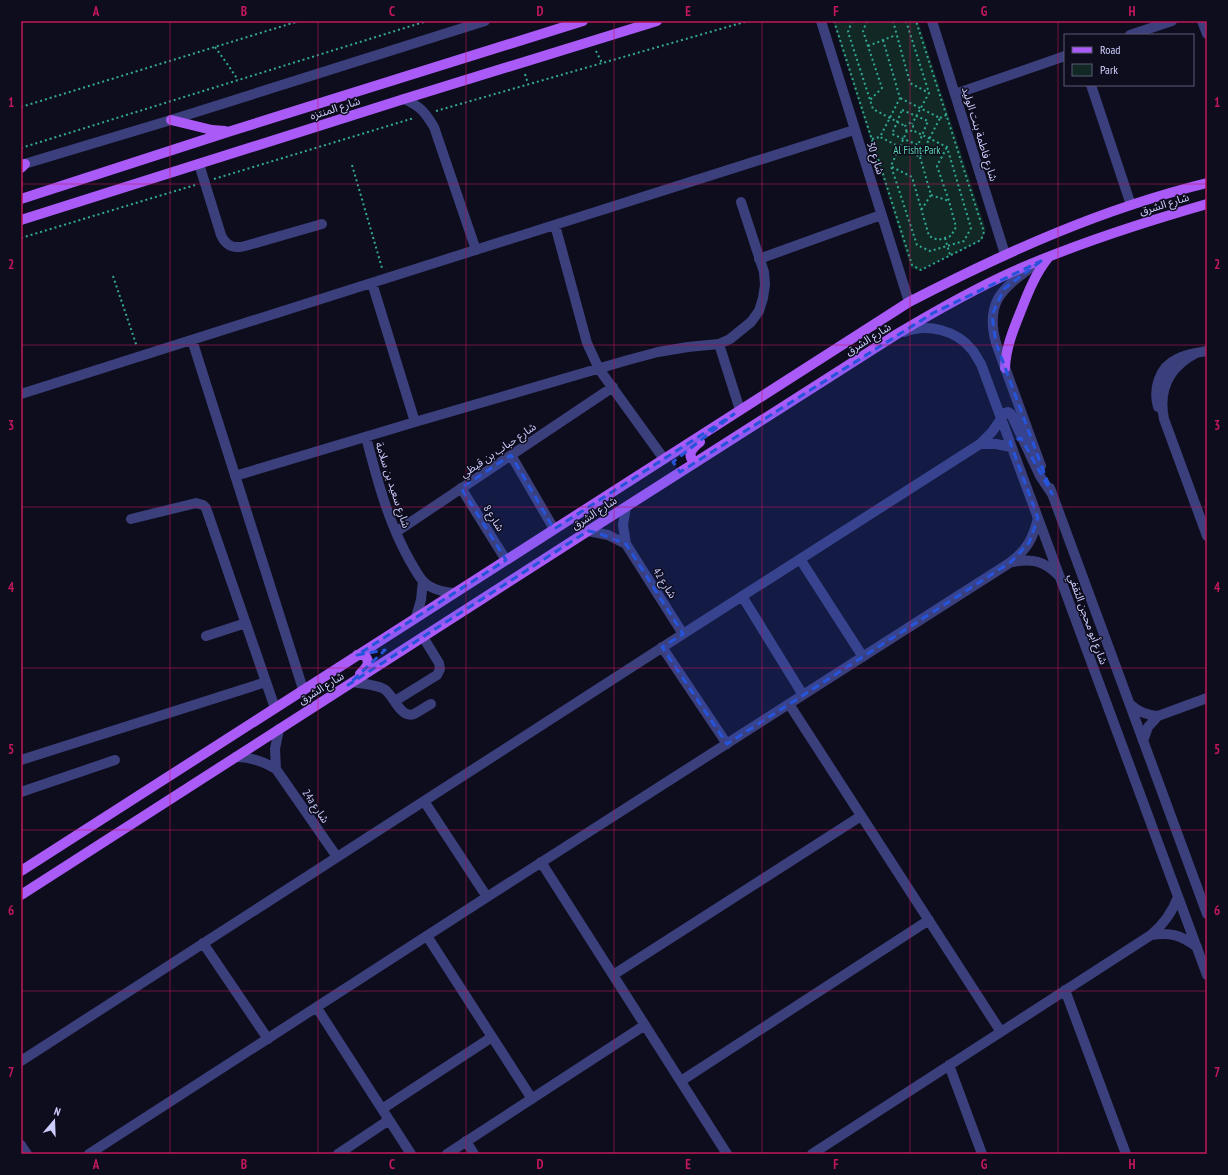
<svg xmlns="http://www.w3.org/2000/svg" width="1228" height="1175" viewBox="0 0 1228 1175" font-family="'PT Sans Narrow','Noto Sans Arabic',sans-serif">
  <rect width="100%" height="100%" fill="#0e0d1e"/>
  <path fill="#112824" d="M833 21H918L986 230 982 240 919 271 911 268Z"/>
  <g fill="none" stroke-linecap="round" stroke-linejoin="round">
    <path stroke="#33aa96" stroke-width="2" stroke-dasharray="2 3" stroke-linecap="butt" d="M834 21 912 265 921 270 981 240 984 232 916 21
      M852 21 848 32 873 109 905 126
      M867 21 863 31 882 88 870 100
      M893 21 910 83 929 93
      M906 21 929 93 912 124
      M883 40 900 98 880 137 920 157 940 118 900 98
      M868 46 896 35
      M215 47 228 65 238 80
      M596 51 602 63
      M525 74 528 84
      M21 107 299 21
      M902 110 928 121 918 145 892 134Z
      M436 111 748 21
      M940 118 948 114
      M907 131 906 130 905 126 910 123 913 126V128L911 131H907L891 166 917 245 930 251 964 241 971 228 947 147 912 130
      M872 139 880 137
      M21 148 427 21
      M920 157 931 195 921 210
      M352 165 382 268
      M892 167 912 177 929 236 938 240 951 236 956 227 949 201 937 166 947 147
      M214 179 414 118
      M931 195 949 201
      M21 238 195 185
      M945 238 950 255
      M113 276 137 347"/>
    <path stroke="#3b3f7b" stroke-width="10" d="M821 21 909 302
      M932 21 1005 254
      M1202 21 1207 34
      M1130 35 1172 21
      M1091 85 1131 205
      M955 94 1065 56
      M404 99C420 106 425 112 434 127L476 250
      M199 164 221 235C226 246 234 249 245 246L322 224
      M21 165 171 120 485 21
      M555 225 587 343 599 369 664 459
      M759 259 881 215
      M1037 263C1005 287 984 299 996 343L1041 466
      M372 283 415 422
      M904 332C928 323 957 330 973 351 976 355 978 360 981 364L1207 975
      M192 340 303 689
      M719 344 740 410
      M1196 353C1169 367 1158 389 1164 419L1207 536
      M21 394 854 130
      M1158 407C1153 389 1159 367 1177 359 1186 354 1197 353 1207 351
      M366 437C377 479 388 522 410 561 414 567 418 576 423 581 431 590 444 592 454 593
      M980 444H996L1011 447
      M511 455 554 529
      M235 476 415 422 628 360 658 352 688 347 719 344 730 339 751 322 759 311 763 298 765 285 764 272 741 202
      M461 488 506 560
      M1050 488 1207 914
      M626 507 623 525 626 544 683 634
      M131 519 196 503 203 505 206 508 275 708
      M588 531 608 535 626 544
      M396 532 613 387
      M800 559 863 657
      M1013 562C1032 558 1044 561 1058 575
      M742 596 803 695
      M416 617 421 600 423 581
      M206 636 246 623
      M662 647 727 744
      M353 682C363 684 375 684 384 689 394 695 400 719 414 714 420 711 425 707 431 704
      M395 701 437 675 440 669 439 663 423 637
      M789 704 1001 1032
      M1130 704C1138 712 1146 715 1158 716
      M1143 741 1148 727 1158 716 1207 698
      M236 757C251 757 263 761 276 769L337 857
      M21 760 266 682
      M276 769 275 749 279 729
      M21 792 115 760
      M424 801 487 897
      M541 862 727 1154
      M1151 935C1170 932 1181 935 1197 947
      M427 936 532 1099
      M203 943 268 1039
      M613 975 861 816
      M1065 990 1126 1154
      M317 1008 411 1154
      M21 1061 683 634 980 444 992 432 1005 413 1008 412 1011 414 1040 476 1052 494
      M949 1065 982 1154
      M681 1081 929 920
      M382 1109 492 1037
      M466 1141 474 1154
      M21 1145 27 1154
      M89 1154 487 897 1011 562C1027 549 1033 539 1038 518
      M338 1154 389 1120
      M447 1154 645 1025
      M812 1154 1151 935C1164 924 1172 913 1178 897"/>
    <path stroke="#aa5af7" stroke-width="10" d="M171 120 212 130 225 131
      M21 168 25 164
      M21 199 231 131 583 21
      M21 220 404 99 657 21
      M1005 368C1006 346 1014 328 1022 308 1029 290 1036 273 1048 258
      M695 463C686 455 692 448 700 442
      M357 655H364C372 662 366 668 360 674
      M21 871 909 302C1006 252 1101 209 1207 183
      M21 895 588 531 897 334C934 312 972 290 1012 272 1075 244 1141 223 1207 204"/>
  </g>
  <path fill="#2654da" fill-opacity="0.2" stroke="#2654da" stroke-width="3" stroke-dasharray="8 5" stroke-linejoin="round" d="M1041 261 1004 289 992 315 996 343 1052 494 1021 438 1010 442 1038 518 1029 543 1011 562 727 744 662 647 683 634 626 544 598 533 588 531 348 685 385 650 357 655 506 560 461 488 511 455 554 529 734 414 673 462 680 472 933 313Z"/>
  <path fill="none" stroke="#c2185b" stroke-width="1" stroke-opacity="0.55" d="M170 21V1154M318 21V1154M466 21V1154M614 21V1154M762 21V1154M910 21V1154M1058 21V1154M21 184H1207M21 345H1207M21 507H1207M21 668H1207M21 830H1207M21 991H1207"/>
  <g text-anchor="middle" stroke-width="3" stroke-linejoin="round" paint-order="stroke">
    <g font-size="11" fill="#cdcdfd" stroke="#0e0d1e">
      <text transform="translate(335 108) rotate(-18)" y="4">شارع المنتزه</text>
      <text transform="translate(980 134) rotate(73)" y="4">شارع فاطمة بنت الوليد</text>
      <text transform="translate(876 158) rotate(72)" y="4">شارع 30</text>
      <text transform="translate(1164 204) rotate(-17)" y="4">شارع الشرق</text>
      <text transform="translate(868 339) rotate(-32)" y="4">شارع الشرق</text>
      <text transform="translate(498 450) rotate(-34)" y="4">شارع حباب بن قيظي</text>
      <text transform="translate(393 485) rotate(72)" y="4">شارع سعيد بن سلامة</text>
      <text transform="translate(594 513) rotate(-33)" y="4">شارع الشرق</text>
      <text transform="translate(494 518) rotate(58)" y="4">شارع 8</text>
      <text transform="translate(665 583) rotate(57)" y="4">شارع 42</text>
      <text transform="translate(1088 619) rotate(70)" y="4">شارع أبو محجن الثقفي</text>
      <text transform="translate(321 688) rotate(-32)" y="4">شارع الشرق</text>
      <text transform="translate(316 806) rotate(56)" y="4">24a شارع</text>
    </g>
    <g font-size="11" fill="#5dd8ac" stroke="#0e0d1e">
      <text x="917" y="154">Al Fisht Park</text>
    </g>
  </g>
  <rect width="1228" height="1175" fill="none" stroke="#0e0d1e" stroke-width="44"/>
  <rect x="1064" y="34" width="130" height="52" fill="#0e0d1e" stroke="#5a5a77"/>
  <rect x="1072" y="47" width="20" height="6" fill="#aa5af7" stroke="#5a5a77"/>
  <text x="1100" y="54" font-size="12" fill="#cdcdfd">Road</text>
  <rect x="1072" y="64" width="20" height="12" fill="#112824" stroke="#5a5a77"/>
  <text x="1100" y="74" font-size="12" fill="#cdcdfd">Park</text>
  <g transform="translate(54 1121) rotate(19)" stroke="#0e0d1e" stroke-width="3" paint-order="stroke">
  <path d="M0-3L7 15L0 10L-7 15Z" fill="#cdcdfd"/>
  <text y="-6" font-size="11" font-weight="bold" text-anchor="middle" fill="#cdcdfd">N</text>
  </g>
  <rect x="22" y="22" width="1184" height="1131" fill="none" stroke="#c2185b" stroke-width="1.5"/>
  <g font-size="13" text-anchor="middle" font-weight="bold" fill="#c2185b">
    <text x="96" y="16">A</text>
    <text x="244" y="16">B</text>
    <text x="392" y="16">C</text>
    <text x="540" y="16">D</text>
    <text x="688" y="16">E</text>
    <text x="836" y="16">F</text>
    <text x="984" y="16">G</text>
    <text x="1132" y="16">H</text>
    <text x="11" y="107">1</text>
    <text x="1217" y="107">1</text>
    <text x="11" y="269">2</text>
    <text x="1217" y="269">2</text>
    <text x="11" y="430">3</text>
    <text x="1217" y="430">3</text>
    <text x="11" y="592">4</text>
    <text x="1217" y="592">4</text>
    <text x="11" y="754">5</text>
    <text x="1217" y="754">5</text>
    <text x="11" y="915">6</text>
    <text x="1217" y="915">6</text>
    <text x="11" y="1077">7</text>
    <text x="1217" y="1077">7</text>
    <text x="96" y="1169">A</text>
    <text x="244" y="1169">B</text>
    <text x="392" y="1169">C</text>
    <text x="540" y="1169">D</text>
    <text x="688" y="1169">E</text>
    <text x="836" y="1169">F</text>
    <text x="984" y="1169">G</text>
    <text x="1132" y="1169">H</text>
  </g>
</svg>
